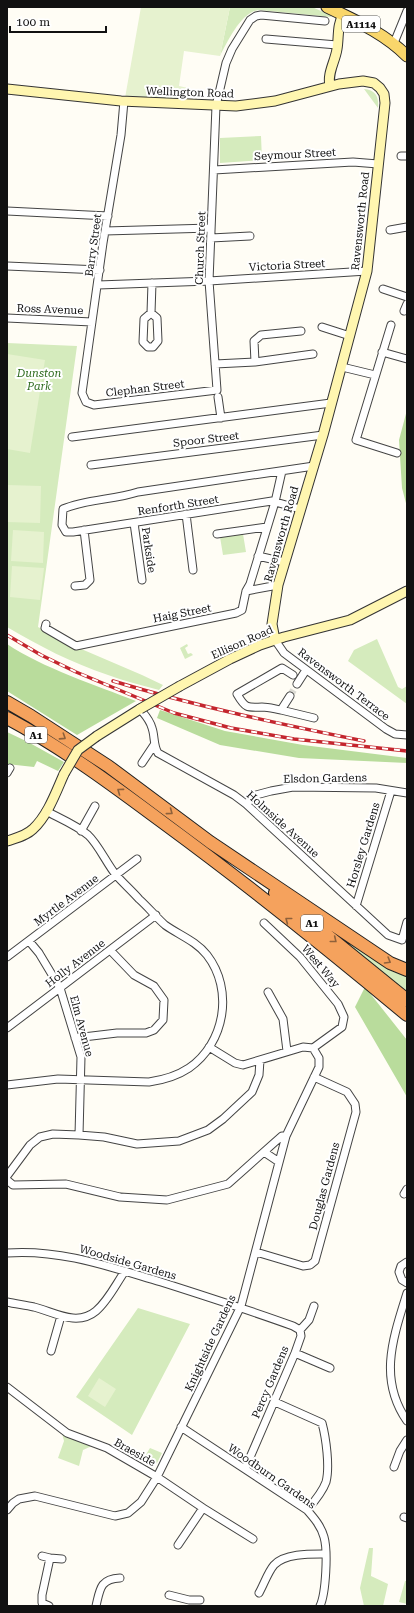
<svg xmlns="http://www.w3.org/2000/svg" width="414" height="1613" viewBox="0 0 414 1613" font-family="'Roboto Serif',serif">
  <rect width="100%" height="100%" fill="#fffdf5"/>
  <path fill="#d5ebbd" d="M230 7H312L330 15 331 17 259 10C241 12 228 41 220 56Z
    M364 89C376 90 379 97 378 108Z
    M261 136 262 160 220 163V138Z
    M7 343 77 346 38 627 79 648 142 675 163 685 159 690C142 685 124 681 108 675 72 663 39 646 7 627Z
    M243 534 246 552 223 555 220 537Z
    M377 639 398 687 402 689 407 686V704L348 661 354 650Z
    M187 644 188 646 185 648 188 654 191 653 193 655 185 659 180 648Z
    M346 939 407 976V993L345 942Z
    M138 1308 190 1324 132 1435 76 1397Z
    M62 1433 94 1445 83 1450 79 1466 58 1458 64 1441Z
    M150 1448 162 1453 157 1463 153 1465 142 1461Z
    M369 1548H373L371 1576 388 1584 383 1606H364L360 1588Z
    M405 1581H407V1604L399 1602Z"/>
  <path fill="#b9dc9c" d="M407 410V507L402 488 399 440Z
    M7 644C43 668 95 685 136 701L77 735 7 691Z
    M160 710 225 731 303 745 407 758V763L299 758 220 745 157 718Z
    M7 732 28 742 64 762 58 771 37 761 34 767 7 764Z
    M365 987 407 1040V1097L355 1007Z"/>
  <path fill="#e6f2cf" d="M141 7H230L220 56 184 51 179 86 188 88V100L125 98Z
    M7 354 45 360 30 453 7 449Z
    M7 485 41 486 40 523 7 522Z
    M13 530 44 532 43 563 11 561Z
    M12 566 44 568 40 600 10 597Z
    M99 1378 116 1389 105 1407 88 1396Z"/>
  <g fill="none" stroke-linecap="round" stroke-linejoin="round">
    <path stroke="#dbdad3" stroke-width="7" stroke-dasharray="7 3.5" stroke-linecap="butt" d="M290 696 297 684"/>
    <g stroke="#444" stroke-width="9">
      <path id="street" d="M266 39 337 45
        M394 43 407 11
        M124 101 121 135 103 243 82 393 86 402 94 405 217 390 209 281 216 106 226 63 232 49 250 20 256 16 261 15 325 21
        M401 156H407
        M214 170 353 162 378 164
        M7 211 108 216
        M390 230 407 227
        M105 231 211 228
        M211 238 250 236
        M7 266 100 270
        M98 285 209 281 367 271
        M383 289 407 297
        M404 311 407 304
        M151 313 157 318 158 341 153 347H148L143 342 144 319 151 313 152 283
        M7 318 92 322
        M391 325 356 440 397 453
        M322 327 350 336
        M382 352 407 359
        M255 362 254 341 261 335 301 331
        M215 364 255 362 313 354
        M342 367 375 375
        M218 397 221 418
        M72 437 331 403
        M91 465 323 435
        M300 509 272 501 73 532H66L62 525 63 509C86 499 113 500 138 492L314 466
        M186 514 193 570
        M134 523 142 580
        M217 534 267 527
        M258 556 284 562
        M75 586 85 585 90 580 84 530
        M246 591 250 584 275 502 282 471
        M46 624 45 628 76 646 236 613 242 610 246 591 278 585
        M275 640 284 653 292 659 386 729 395 734 407 735
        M297 684 306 670
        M290 696 281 710C275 709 268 707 262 707 247 708 245 708 237 694L282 668 293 675
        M140 709C145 715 150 720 152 728 155 736 153 745 158 753L234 795 246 804 388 935 402 940 407 922
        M281 710 314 718
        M142 763 154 745
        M7 773 10 768
        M246 804 256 795 271 791 293 787 376 788 407 793
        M81 831 95 806
        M356 906 391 791
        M29 941 39 953 60 988 81 1057 79 1135
        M7 957 137 859
        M268 992 283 1019 287 1051
        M7 1028 156 915
        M75 1038 117 1033H146L154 1030 163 1020 164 1000 154 986 134 975 110 950
        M209 1047 235 1063 243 1065 303 1047 313 1048 342 1027 344 1017 338 1004 300 957 264 923
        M7 1085 58 1079 149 1082C163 1080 177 1076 189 1068 225 1043 234 990 207 955 196 941 179 935 165 925 156 917 148 907 139 899 132 891 123 883 116 875 107 864 98 844 88 835 76 825 59 818 46 811
        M264 1152 279 1162
        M7 1176 30 1145 40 1137 53 1134 79 1135 104 1137 137 1144 179 1141 208 1130 223 1119 252 1092 259 1075 260 1060
        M7 1180 13 1185 66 1184 120 1197 167 1200 228 1184 275 1142 282 1136H286
        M404 1194 407 1189
        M256 1252 303 1266 310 1265 315 1261 356 1112 355 1104 347 1092 314 1077
        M7 1253C61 1249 110 1267 161 1282 205 1296 249 1310 293 1326L300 1330
        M407 1262 401 1266 399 1272 402 1280 407 1283
        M407 1293C393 1338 378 1379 407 1421
        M7 1302C16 1304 25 1305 34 1307 54 1312 77 1327 96 1311 108 1301 116 1284 125 1271
        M51 1351 61 1316
        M295 1353 330 1368
        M7 1387 67 1433 107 1448 157 1477 203 1508 253 1539
        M275 1402 322 1423C326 1438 330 1467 326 1482 322 1493 314 1502 307 1510
        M181 1427 307 1510C314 1518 321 1526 324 1537 328 1551 326 1593 320 1606
        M394 1467 400 1451 407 1440
        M245 1469 295 1353 301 1336 300 1330 309 1320 314 1306
        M7 1510 13 1503 19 1499 35 1496 115 1516 128 1513 141 1502 157 1477 241 1306 286 1136 319 1067V1058L313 1048
        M404 1517 407 1518
        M178 1545 203 1508
        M42 1556 50 1558 62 1559
        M259 1593C264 1584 268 1572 274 1565 285 1553 312 1554 326 1554
        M169 1595 189 1600H200
        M49 1606 42 1603V1595L50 1558
        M96 1606C100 1589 100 1579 120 1578"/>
    </g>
    <g stroke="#333" stroke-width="11">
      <path id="secondary" d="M330 86C327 73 335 62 337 49 339 37 337 25 343 15
        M7 89 121 101 236 106 275 101 339 84 363 81 374 83 380 88 384 94 385 103 367 271 323 435 278 585 272 624 275 640
        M180 686 230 659 260 645 284 637 350 620 407 591
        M97 736 140 709
        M7 841C16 838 26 836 33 829 48 815 56 792 64 774"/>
    </g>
    <g stroke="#222" stroke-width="13">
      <path id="primary" d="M327 7C356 21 384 33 407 56"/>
    </g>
    <g stroke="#222" stroke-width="14">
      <path id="highway" d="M7 702 31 716 108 766 210 842 390 963 407 970
        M7 718C63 748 114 786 165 824 248 885 328 949 407 1015
        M275 893 407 1000"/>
    </g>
    <use href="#street" stroke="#fff" stroke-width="7"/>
    <use href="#secondary" stroke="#fff6b0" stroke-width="9"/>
    <use href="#primary" stroke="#f9d66b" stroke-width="11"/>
    <use href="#highway" stroke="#f5a25d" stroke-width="12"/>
    <g stroke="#c4262e" stroke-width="3.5">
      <path id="rail" d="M7 635 41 655 76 672 174 713 231 728 294 739 407 751
        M113 681C195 706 280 724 364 741"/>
    </g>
    <use href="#rail" stroke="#fff" stroke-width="2" stroke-dasharray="6" stroke-linecap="butt"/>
    <g stroke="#333" stroke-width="11" stroke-linecap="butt">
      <path id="secondary-bridge" d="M140 709 180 686
        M64 774 78 750 97 736"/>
    </g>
    <use href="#secondary-bridge" stroke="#fff6b0" stroke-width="9"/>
  </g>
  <defs><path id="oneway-chevron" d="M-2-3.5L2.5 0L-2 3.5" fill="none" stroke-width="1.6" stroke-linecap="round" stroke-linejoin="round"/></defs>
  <g stroke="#8e613b">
    <use href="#oneway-chevron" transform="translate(63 737) rotate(33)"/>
    <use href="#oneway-chevron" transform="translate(120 791) rotate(-144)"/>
    <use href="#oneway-chevron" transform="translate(170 812) rotate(37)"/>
    <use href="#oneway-chevron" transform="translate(288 920) rotate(-142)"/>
    <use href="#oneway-chevron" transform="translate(334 940) rotate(39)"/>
    <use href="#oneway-chevron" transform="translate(388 961) rotate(31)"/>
  </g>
  <g text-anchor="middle" stroke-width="4" stroke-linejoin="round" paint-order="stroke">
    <g fill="#fff" stroke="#585858" stroke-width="1">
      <rect x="342" y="16" width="38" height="16" rx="3"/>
      <rect x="25" y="727" width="22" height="16" rx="3"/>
      <rect x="301" y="915" width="22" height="16" rx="3"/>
    </g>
    <g font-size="10" font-weight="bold" fill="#111">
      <text x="361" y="28">A1114</text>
      <text x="36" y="739">A1</text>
      <text x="312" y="927">A1</text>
    </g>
    <g font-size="11" fill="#111" stroke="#fff">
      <text transform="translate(190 92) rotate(2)" y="4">Wellington Road</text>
      <text transform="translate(295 154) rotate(-3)" y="4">Seymour Street</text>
      <text transform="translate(360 221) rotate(-84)" y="4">Ravensworth Road</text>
      <text transform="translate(93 245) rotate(-82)" y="4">Barry Street</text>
      <text transform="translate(200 248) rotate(-88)" y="4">Church Street</text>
      <text transform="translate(287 265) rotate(-3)" y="4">Victoria Street</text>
      <text transform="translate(50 309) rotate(2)" y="4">Ross Avenue</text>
      <text transform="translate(145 388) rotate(-7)" y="4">Clephan Street</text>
      <text transform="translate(206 439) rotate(-7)" y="4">Spoor Street</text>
      <text transform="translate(178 505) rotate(-9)" y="4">Renforth Street</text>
      <text transform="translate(281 534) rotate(-74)" y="4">Ravensworth Road</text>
      <text transform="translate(149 550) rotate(82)" y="4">Parkside</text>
      <text transform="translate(182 613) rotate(-11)" y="4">Haig Street</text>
      <text transform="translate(242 642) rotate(-24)" y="4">Ellison Road</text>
      <text transform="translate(344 684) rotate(37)" y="4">Ravensworth Terrace</text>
      <text transform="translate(325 778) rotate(-1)" y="4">Elsdon Gardens</text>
      <text transform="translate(283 824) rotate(42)" y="4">Holmside Avenue</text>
      <text transform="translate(363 845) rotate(-73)" y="4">Horsley Gardens</text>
      <text transform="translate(66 900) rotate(-37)" y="4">Myrtle Avenue</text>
      <text transform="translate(75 963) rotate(-37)" y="4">Holly Avenue</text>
      <text transform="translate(321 966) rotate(50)" y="4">West Way</text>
      <text transform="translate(82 1026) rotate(75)" y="4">Elm Avenue</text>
      <text transform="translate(324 1186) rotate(-75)" y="4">Douglas Gardens</text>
      <text transform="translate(128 1262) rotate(16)" y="4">Woodside Gardens</text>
      <text transform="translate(210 1343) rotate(-65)" y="4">Knightside Gardens</text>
      <text transform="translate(270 1382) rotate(-67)" y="4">Percy Gardens</text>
      <text transform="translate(135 1452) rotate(29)" y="4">Braeside</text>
      <text transform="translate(272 1476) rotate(35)" y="4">Woodburn Gardens</text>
    </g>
    <g font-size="11" font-style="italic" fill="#2f6b1f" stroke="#fff">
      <text x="39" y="377">Dunston<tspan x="39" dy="13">Park</tspan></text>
    </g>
  </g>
  <rect width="414" height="1613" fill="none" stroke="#111111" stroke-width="16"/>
  <path d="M10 26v6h96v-6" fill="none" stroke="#111111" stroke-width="2"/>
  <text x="16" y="26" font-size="12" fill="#111111" stroke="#ffffff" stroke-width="3" paint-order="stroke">100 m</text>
</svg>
